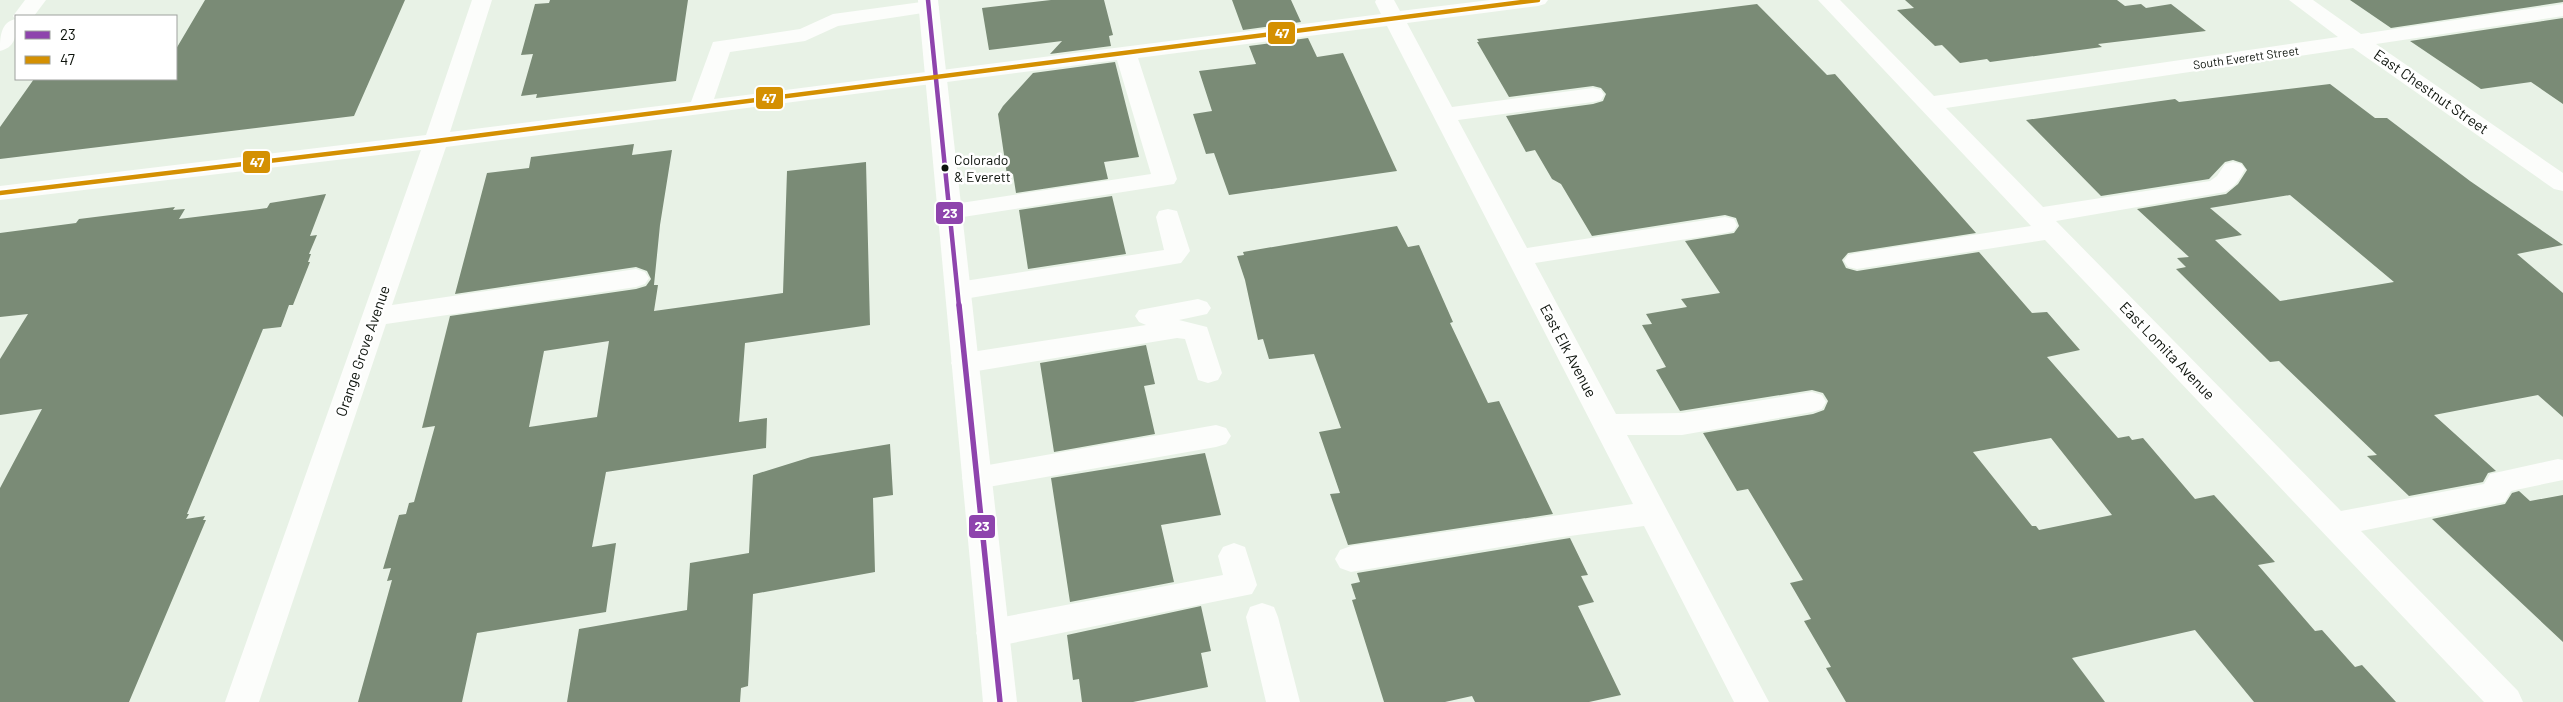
<svg xmlns="http://www.w3.org/2000/svg" width="2563" height="702" viewBox="0 0 2563 702" font-family="Barlow,sans-serif">
  <rect width="100%" height="100%" fill="#e8f2e6"/>
  <path fill="#7a8b76" fill-rule="evenodd" d="M205 0H405L354 116 0 159V127L34 79H176V49Z
    M550 0H688L676 81 536 98 537 94 521 96 533 54 521 55 535 4 549 3Z
    M1051 0H1104L1113 35 1109 36 1111 46 1050 54 1062 41 989 50 982 8Z
    M1232 0H1291L1301 22 1243 30Z
    M1905 0H2117L2125 6 2141 4 2146 8 2171 4 2206 31 2098 44 2102 47 1990 62 1987 59 1960 63 1942 45 1935 46 1897 10 1914 8Z
    M2350 0H2563V2L2391 28Z
    M1757 4 1827 75 1835 74 1976 233 1848 253 1842 260 1846 268 1857 271 1979 252 2032 313 2047 312 2080 350 2047 357 2118 438 2129 436 2132 440 2143 438 2195 499 2214 495 2275 562 2258 565 2315 631 2322 630 2355 667 2362 665 2396 702H2254L2195 630 2072 658 2105 702H1846L1826 668 1831 667 1804 621 1811 619 1790 583 1803 580 1748 489 1737 491 1703 433 1813 414 1824 410 1828 401 1823 393 1812 390 1680 411 1656 370 1666 367 1642 325 1652 324 1646 314 1687 307 1681 299 1720 293 1685 241 1734 233 1739 226 1736 218 1725 215 1592 236 1561 184 1552 179 1535 150 1526 152 1506 116 1593 104 1603 101 1606 94 1601 88 1593 86 1509 97 1477 42H1479L1477 39ZM2051 438 2112 515 2039 530 2036 526H2032L1973 452Z
    M2563 18V104L2531 82 2481 89 2410 41Z
    M1308 38 1317 57 1343 53 1397 171 1229 195 1214 153 1206 154 1193 114 1212 111 1199 71 1256 64 1249 46Z
    M1115 62 1139 157 1104 162 1108 179 1016 193 1013 174 1007 175 998 114 1003 106 1033 73Z
    M2330 84 2375 118H2387L2470 181 2563 245 2517 254 2563 293V417L2538 395 2434 415 2496 471 2488 473 2483 482 2409 496 2367 456 2377 455 2279 361 2270 362 2176 269 2186 267 2177 258 2189 257 2137 209 2226 194 2238 184 2247 170 2242 163 2233 160 2225 162 2209 179 2101 196 2026 120 2175 99 2179 102ZM2290 195 2394 282 2280 301 2215 240 2242 235 2210 208Z
    M634 144 632 155 672 150 660 225 654 285H658L654 311 783 293 787 171 866 162 870 325 745 343 739 422 767 418 766 448 606 472 592 547 616 543 606 612 477 633 462 702H358L392 580 387 581 391 568 383 569 399 515 406 514 409 503 414 502 435 426 422 428 450 316 636 289 646 286 651 279 647 271 636 267 455 294 487 173 529 168 531 157ZM609 341 597 417 529 427 544 351Z
    M326 194 310 236 317 235 309 254H311L308 262H310L293 305H289L281 327 263 329 187 514H189L186 519 205 516 203 520H206L129 702H0V488L42 409 0 415V359L28 314 0 317V233L76 223 79 219 175 207 173 210 185 209 179 219 267 208 270 203Z
    M1112 196 1126 254 1028 269 1019 210Z
    M1397 226 1408 247 1419 245 1453 322 1450 323 1488 403 1499 401 1553 514 1348 545 1330 494 1340 493 1319 432 1341 428 1314 354 1269 359 1263 339 1258 340 1245 280 1237 256 1244 255 1243 252Z
    M1146 345 1155 384 1144 386 1155 434 1054 452 1040 363Z
    M890 444 893 495 873 498 875 572 753 594 748 686 741 688 740 702H567L579 629 687 610 690 563 749 553 753 475 811 457Z
    M1205 453 1221 515 1161 525 1174 582 1070 602 1051 478Z
    M2519 491 2530 501 2563 495V642L2432 519 2505 504 2512 493Z
    M1570 538 1588 575 1581 576 1594 602 1578 606 1621 695 1589 702H1475L1472 696 1445 702H1384L1352 600 1356 599 1351 584 1360 582 1357 573Z
    M1201 606 1211 651 1201 653 1208 687 1133 702H1082L1079 679 1073 680 1067 635Z"/>
  <g fill="none" stroke-linecap="round" stroke-linejoin="round">
    <path fill="#fcfdfb" fill-rule="evenodd" d="M25 0H46L34 16H16C16 32 18 47 0 51 0 38 0 23 15 19L13 16Z
      M472 0H492L450 132 691 102 713 42 800 29 833 14 929 1 936 3 939 7 936 11 838 26 805 41 730 52 714 99 1381 14 1375 2 1376 0H1394L1400 11 1490 0H1548L1545 4 1538 6 1407 23 1452 107 1593 88 1601 90 1604 95 1601 100 1593 102 1458 120 1527 248 1725 217 1734 219 1737 225 1734 231 1725 233 1535 263 1616 414 1682 413 1812 392 1822 395 1826 402 1822 409 1812 412 1682 435H1627L1769 702H1734L1644 526 1555 538 1351 572 1340 568 1335 559 1340 550 1351 546 1633 504 1387 26 1138 58 1177 179 1174 184 950 219 941 216 938 211 941 206 1151 174 1117 60 446 147 392 305 636 269 645 272 649 278 645 284 636 287 386 324 259 702H225L421 150 0 200V186L426 135Z
      M1818 0H1840L1934 96 2338 37 2289 0H2313L2361 34 2563 4V16L2376 44 2563 173V191L2554 189 2353 48 1946 108 2043 207 2210 181 2217 176 2225 164 2233 162 2241 164 2245 169C2239 180 2236 186 2225 192L2056 221 2341 511 2484 484 2490 474 2558 459 2563 460V480L2511 491 2505 502 2361 531 2518 691 2523 702H2484L2045 240 1857 269 1848 267 1844 261 1848 255 1857 253 2031 226Z
      M1168 209 1177 211 1190 251 1181 263 958 300 949 297 945 291 949 285 958 282 1164 250 1156 217 1159 211Z
      M1198 299 1207 302 1211 308 1207 314 1179 320 1207 327 1222 373 1218 380 1208 383 1198 380 1185 339 1177 338 965 373 955 370 951 363 955 356 965 353 1146 325 1139 322 1135 316 1139 310Z
      M1216 425 1226 428 1231 436 1226 444 1216 447 977 489 966 486 962 478 966 470 977 467Z
      M1234 543 1245 547 1257 585 1252 594 993 647 981 643 976 633 981 623 993 619 1223 575 1218 556 1223 547Z
      M1262 603 1274 607 1278 617 1300 702H1266L1246 617 1250 607Z"/>
    <path fill="#fcfdfb" fill-rule="evenodd" d="M918 0H938L1017 702H983Z"/>
    <g stroke="#fff" stroke-width="8">
      <path id="bus-1-far1" d="M928 0 959 306"/>
    </g>
    <g stroke="#fff" stroke-width="9">
      <path id="bus-1" d="M959 305 1000 702"/>
    </g>
    <g stroke="#fff" stroke-width="8">
      <path id="bus-2" d="M0 193 436 141 1538 0"/>
    </g>
    <use href="#bus-1-far1" stroke="#8e44ad" stroke-width="4.5"/>
    <use href="#bus-1" stroke="#8e44ad" stroke-width="5.5"/>
    <use href="#bus-2" stroke="#d49002" stroke-width="4.5"/>
  </g>
  <circle fill="#0d130c" stroke="#fff" stroke-width="2" cx="945" cy="168" r="4.5"/>
  <g text-anchor="middle" stroke-width="5" stroke-linejoin="round" paint-order="stroke">
    <g font-size="12" fill="#0d130c" stroke="#fff">
      <text transform="translate(2246 58) rotate(-8)" y="4">South Everett Street</text>
    </g>
    <g font-size="14" fill="#0d130c" stroke="#fff" text-anchor="start">
      <text x="954" y="165">Colorado<tspan x="954" dy="17">&amp; Everett</tspan></text>
    </g>
    <g font-size="15" fill="#0d130c" stroke="#fff">
      <text transform="translate(2431 92) rotate(35)" y="5">East Chestnut Street</text>
      <text transform="translate(363 351) rotate(-71)" y="5">Orange Grove Avenue</text>
      <text transform="translate(1568 351) rotate(62)" y="5">East Elk Avenue</text>
      <text transform="translate(2167 351) rotate(46)" y="5">East Lomita Avenue</text>
    </g>
  </g>
  <g stroke="#fff" stroke-width="2">
    <rect x="1267" y="21" width="29" height="24" rx="5" fill="#d49002"/>
    <rect x="755" y="86" width="29" height="24" rx="5" fill="#d49002"/>
    <rect x="242" y="150" width="29" height="24" rx="5" fill="#d49002"/>
    <rect x="935" y="201" width="29" height="24" rx="5" fill="#8e44ad"/>
    <rect x="968" y="514" width="28" height="25" rx="5" fill="#8e44ad"/>
  </g>
  <g font-size="14" text-anchor="middle" font-weight="bold" fill="#fff">
    <text x="1282" y="38">47</text>
    <text x="769" y="103">47</text>
    <text x="257" y="167">47</text>
    <text x="950" y="218">23</text>
    <text x="982" y="531">23</text>
  </g>
  <rect x="15" y="15" width="162" height="65" fill="#ffffff" stroke="#9ea19e"/>
  <rect x="25" y="31" width="25" height="8" fill="#8e44ad" stroke="#9ea19e"/>
  <text x="60" y="40" font-size="15" fill="#0d130c">23</text>
  <rect x="25" y="56" width="25" height="8" fill="#d49002" stroke="#9ea19e"/>
  <text x="60" y="65" font-size="15" fill="#0d130c">47</text>
</svg>
